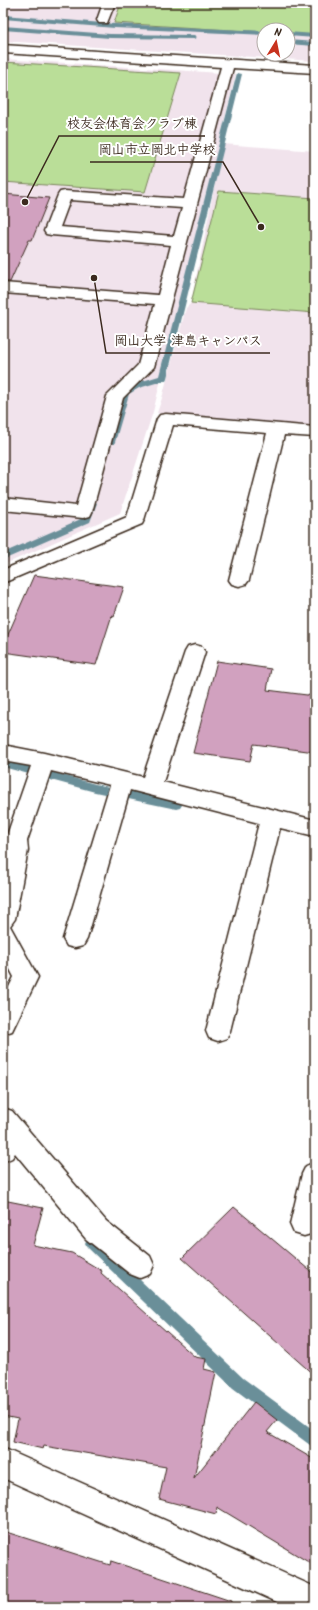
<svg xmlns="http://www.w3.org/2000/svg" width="318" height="1610" viewBox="0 0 318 1610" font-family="Kalam,'Klee One',sans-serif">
  <rect width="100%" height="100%" fill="#fff"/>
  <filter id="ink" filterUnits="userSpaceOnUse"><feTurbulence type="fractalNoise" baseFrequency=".025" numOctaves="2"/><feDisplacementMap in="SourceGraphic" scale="8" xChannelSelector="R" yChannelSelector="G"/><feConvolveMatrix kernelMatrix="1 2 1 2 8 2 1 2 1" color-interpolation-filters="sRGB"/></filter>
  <g filter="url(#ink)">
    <path fill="#f1e3ec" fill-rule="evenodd" d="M3 3H315V61L3 41ZM264 30H288V54H264Z
      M3 59 236 74 153 412 120 513 3 565Z
      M223 144 315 151V426L157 413 162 398 186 308 191 303Z"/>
    <path fill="#bade98" stroke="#7a845b" d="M121 3H315V35L288 34V30H264V32L114 23Z
      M3 62 181 73 145 192 3 182Z
      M219 191 315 198V313L191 303Z"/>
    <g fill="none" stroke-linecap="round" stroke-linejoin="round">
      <path fill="#6a8f99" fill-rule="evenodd" d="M3 15 115 24 264 31V35L115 28 3 19Z
        M3 26 110 34 194 35 197 37 194 39 110 38 3 30Z
        M288 32 315 34V38L288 36Z
        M288 40 315 42V46L288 44Z
        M237 73 242 74 167 378 166 380 139 388 129 394 115 442 114 444H108L107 442 122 391 133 384 159 376Z
        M92 500 97 503 90 522 3 560V553L83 518 87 503Z
        M3 759 95 784 176 801 180 802 182 805 180 808 176 809 95 792 3 767Z
        M92 1237 97 1239 243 1378 315 1431V1447L310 1445 233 1388 87 1247 85 1243 87 1239Z"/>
    </g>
    <path fill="#d1a1bf" stroke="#3b2a1e" d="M3 194 49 198 32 240H29L10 282H3Z
      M34 575 124 587 114 616 112 615 96 665 3 652V646Z
      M217 661 271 669 267 690 315 696V752L254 744 250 761 193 753Z
      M3 1200 43 1208 33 1245 72 1253 102 1271 101 1273 195 1357 206 1359 204 1369 216 1372 194 1478 254 1402 277 1420 267 1432 315 1460V1566L217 1507 216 1514 159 1499 166 1467 44 1446 43 1449 13 1442 18 1419 3 1416Z
      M234 1207 315 1275V1376L182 1258Z
      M3 1531 110 1565 111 1561 231 1601V1607H3Z"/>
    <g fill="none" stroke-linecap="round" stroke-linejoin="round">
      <g stroke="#3b2a1e" stroke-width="3">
        <path id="minor" d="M103 3H115L107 23H99L97 20Z
          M3 45 315 65V73L233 68 154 367 123 398 92 512 90 516 83 518 3 510V498L76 506 107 396 138 365 155 304 3 293V283L158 295 171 245 51 235 46 234 44 231 58 195 60 192 65 191 184 199 221 67 3 53ZM70 200 182 208 174 236 60 227Z
          M166 414 315 427V437L284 435 249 580 246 584 239 586 232 584 229 580 267 433 173 425 144 520 142 524 3 583V570L127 517 157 419 160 415Z
          M195 645 202 647 205 652 163 782 315 820V836L280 828 230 1031 227 1038 218 1041 209 1038 206 1031 259 823 130 790 87 939 83 946 75 948 67 946 63 939 110 785 51 771 27 841 28 850 15 919 10 926 38 977 12 1031 3 1034V999L14 977 3 956V863L6 850 5 841 31 766 3 761V745L44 753 143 777 185 652 188 647Z
          M3 1108 12 1111 106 1221 150 1256 154 1265 150 1274 140 1278 130 1274 86 1239 15 1153 12 1158 3 1162Z
          M315 1162V1230L314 1233 304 1236 294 1233 290 1224 302 1174 306 1166Z
          M3 1448 315 1587V1607H288L3 1478Z"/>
      </g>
      <use href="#minor" fill="#fff" fill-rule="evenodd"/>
    </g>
  </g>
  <path fill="none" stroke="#3b2a1e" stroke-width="1.5" d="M25 202L59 136H205M261 227L223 162H90M94 278L106 353H270"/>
  <g fill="#3b2a1e" stroke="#fff" stroke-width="1.5">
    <circle cx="25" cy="202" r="4"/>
    <circle cx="261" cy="227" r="4"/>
    <circle cx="94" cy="278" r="4"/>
  </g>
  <g font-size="13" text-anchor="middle" font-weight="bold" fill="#3b2a1e" stroke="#fff" stroke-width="4" stroke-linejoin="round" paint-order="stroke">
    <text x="132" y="128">校友会体育会クラブ棟</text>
    <text x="157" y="154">岡山市立岡北中学校</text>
    <text x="188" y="345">岡山大学 津島キャンパス</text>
  </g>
  <rect width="318" height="1610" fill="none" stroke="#fff" stroke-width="16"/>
  <rect x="8" y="8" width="302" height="1594" fill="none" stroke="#3b2a1e" stroke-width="1.5" filter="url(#ink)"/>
  <g transform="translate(276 42) rotate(10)"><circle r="19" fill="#ffffff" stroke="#b1aaa5"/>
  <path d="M0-3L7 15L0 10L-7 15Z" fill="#c8321e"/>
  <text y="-6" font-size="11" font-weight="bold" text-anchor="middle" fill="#3b2a1e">N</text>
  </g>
</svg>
